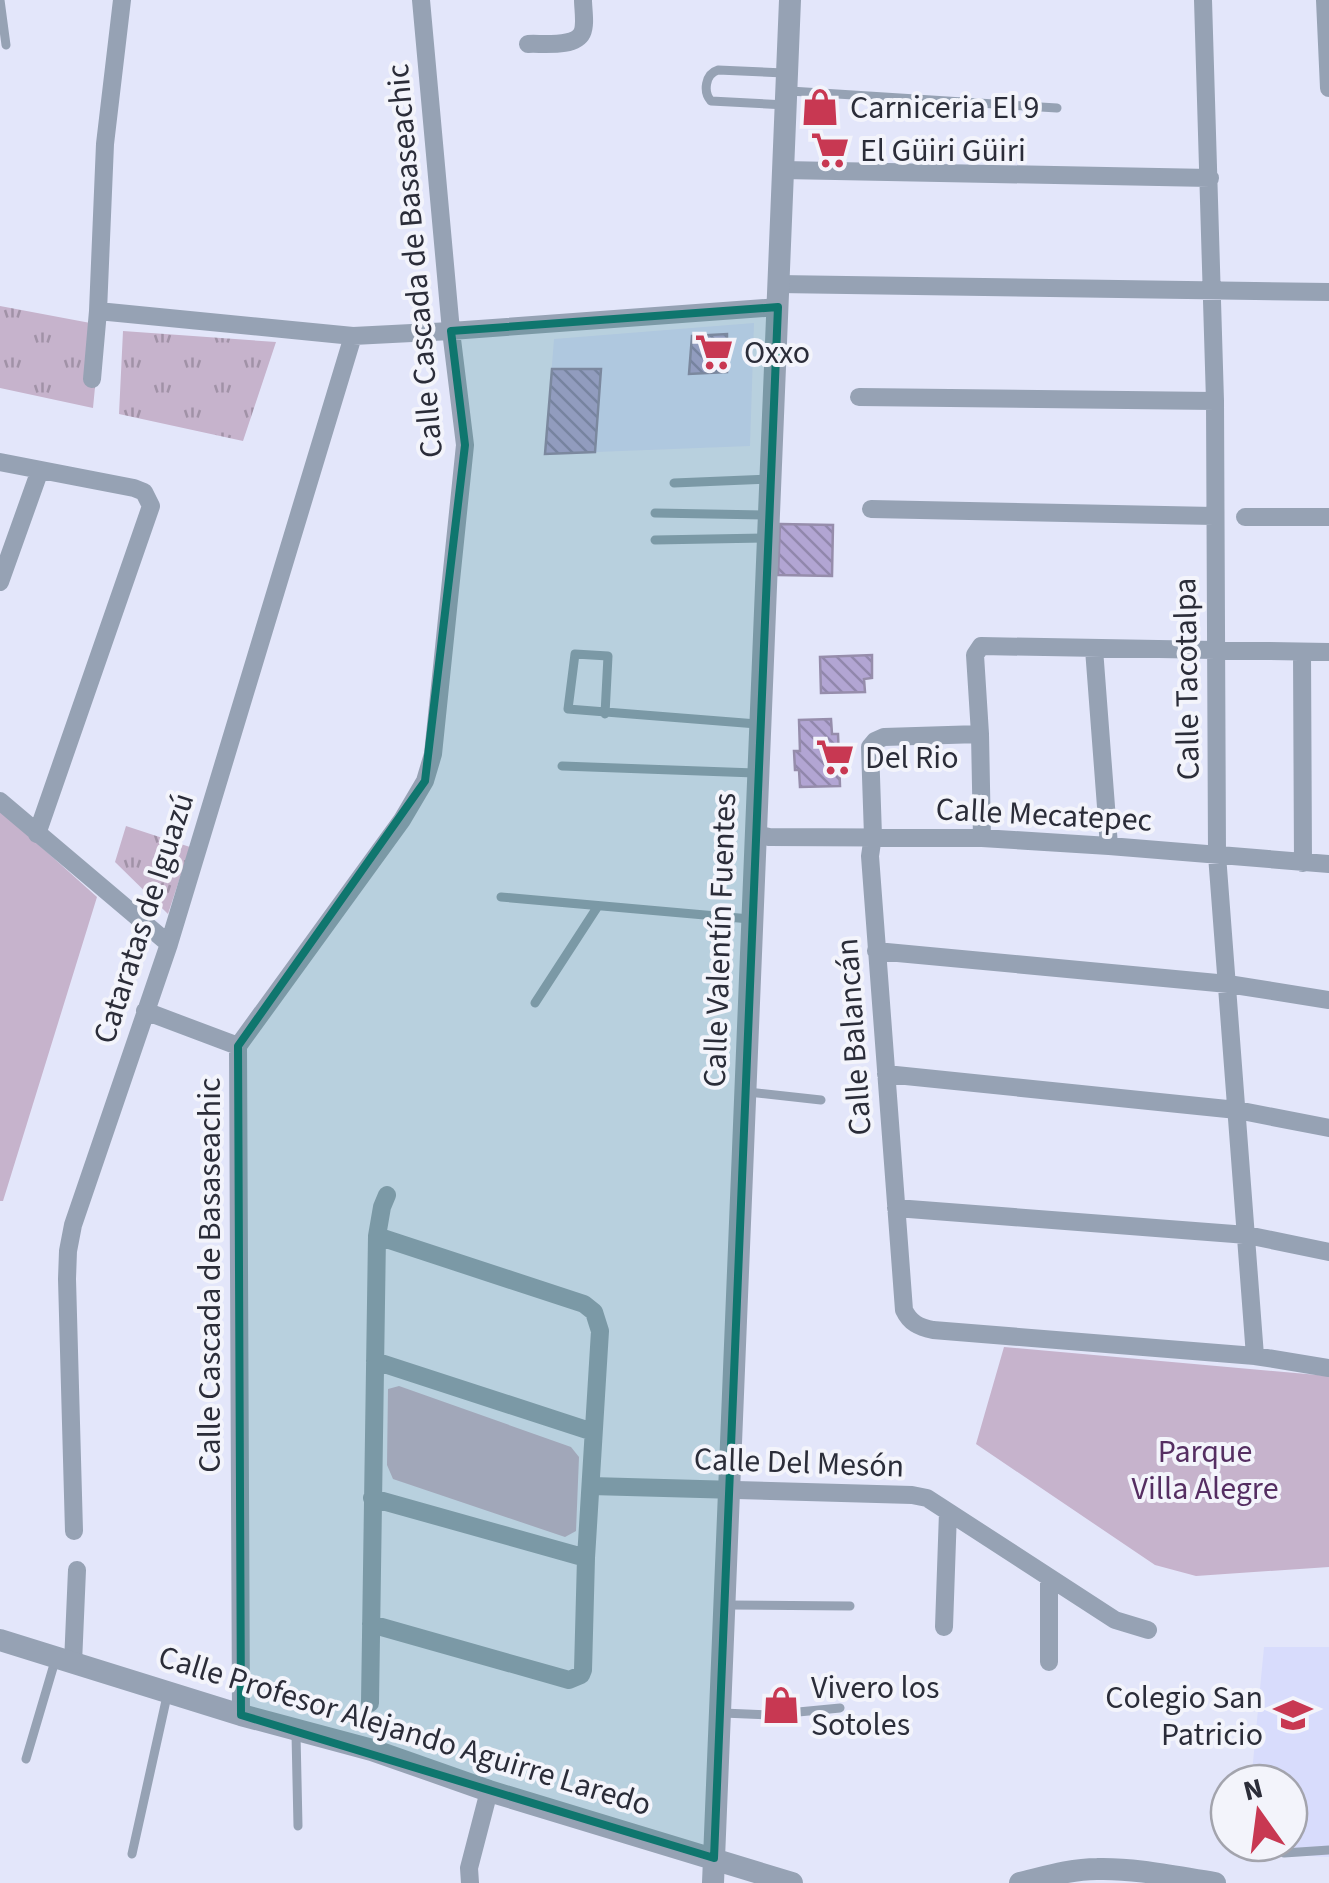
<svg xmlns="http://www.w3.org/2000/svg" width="1329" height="1883" viewBox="0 0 1329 1883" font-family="'Source Sans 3',sans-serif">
  <defs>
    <pattern id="grass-tufts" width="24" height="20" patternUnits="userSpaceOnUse" patternTransform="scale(2.5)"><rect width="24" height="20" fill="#c6b3cc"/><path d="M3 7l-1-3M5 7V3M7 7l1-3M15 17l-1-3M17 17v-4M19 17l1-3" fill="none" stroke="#a192a7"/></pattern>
    <pattern id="building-back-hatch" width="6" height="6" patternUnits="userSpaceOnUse" patternTransform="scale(2.5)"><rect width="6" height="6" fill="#b2a5d3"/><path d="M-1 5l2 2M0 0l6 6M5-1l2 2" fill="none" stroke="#9187ac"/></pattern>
  </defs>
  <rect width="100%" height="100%" fill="#e3e6fa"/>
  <path fill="#d8dcfc" d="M754 323 750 446 545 454 554 339Z
    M1264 1647H1329V1857L1245 1853 1246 1843H1289V1783H1251Z"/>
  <path fill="url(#grass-tufts)" d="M0 306 101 325 93 408 0 388Z
    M123 331 276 342 243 441 119 414Z
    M126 826 190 847 168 914 115 862Z"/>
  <path fill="#c6b3cc" d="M0 810 97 897 3 1201H0Z
    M1004 1347 1329 1376V1567L1196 1576 1155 1565 976 1444Z
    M399 1386 571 1447 579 1457 576 1531 565 1537 393 1479 387 1465 388 1389Z"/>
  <path fill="url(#building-back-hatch)" stroke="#968dab" stroke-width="2.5" d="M727 334V372L689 374 692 336Z
    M552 369H601L595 452 545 454Z
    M780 524 833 525 832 576 778 575Z
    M872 655V678L864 679 865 692 821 693 820 657Z
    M831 719 832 734H838L840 786 800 787 799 770H795L794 751H800L799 720Z"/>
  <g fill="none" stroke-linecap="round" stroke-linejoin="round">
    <path stroke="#96a2b4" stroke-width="9" d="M0 0 6 45
      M784 73 718 70C705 74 703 92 711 101L786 105
      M790 91 1057 108
      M674 483 768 479
      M655 513 768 515
      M655 540 765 538
      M605 714 608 656 575 654 568 709 757 724
      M562 766 755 773
      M501 897 750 919
      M535 1003 598 906
      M748 1092 821 1100
      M728 1605 850 1606
      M723 1713 767 1715 840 1708
      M296 1734 298 1826
      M26 1759 55 1661
      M1284 1853 1329 1850
      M132 1854 167 1696"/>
    <path stroke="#96a2b4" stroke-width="18" d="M1203 0 1215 401 1217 855 1255 1356
      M1325 0 1329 88
      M528 44C541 43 575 48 582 33 586 25 583 9 583 0
      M783 170 1210 178
      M778 284 1329 292
      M98 311 353 336 451 331 778 307
      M92 379 98 311 105 144 122 0
      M859 397 1215 401
      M0 462 134 488 144 492 151 506 37 834
      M871 509 1214 516
      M1245 517H1329
      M0 582 40 470
      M1094 649 1109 846
      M1302 652 1303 863
      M980 734 884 737 875 741 870 747 873 836 870 856 904 1310C910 1323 919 1327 933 1330L1255 1356 1329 1368
      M0 801 169 944
      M756 834 769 837 982 838 1109 846 1329 864
      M982 838 980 734 975 655 981 646 1329 652
      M876 951 1228 984 1329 1000
      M145 1011 238 1046
      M886 1074 1237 1110 1329 1128
      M896 1208 1247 1235 1329 1252
      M375 1361 593 1432
      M591 1486 912 1495 927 1498 1115 1620 1148 1630
      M372 1498 586 1558
      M74 1531 67 1279 68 1251 73 1225 169 944 353 336
      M1049 1577V1662
      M371 1624 569 1680 581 1675 583 1670 586 1558 600 1331 594 1312 584 1304 377 1236
      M944 1627 948 1512
      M73 1663 77 1570
      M370 1703 377 1236 382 1207 387 1195
      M241 1715 238 1046 402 820 425 781 433 754 465 445 451 331 421 0
      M470 1883 469 1868 489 1791"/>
    <path stroke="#96a2b4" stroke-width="22" d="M0 1640 241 1715 372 1750 489 1791 792 1883
      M713 1883 790 0
      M1020 1883C1045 1877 1071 1869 1097 1869 1137 1868 1176 1877 1215 1883"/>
  </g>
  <path fill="#0f766e" fill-opacity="0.2" stroke="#0f766e" stroke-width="8" stroke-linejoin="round" d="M778 307 714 1858 241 1715 238 1046 425 781 465 445 451 331Z"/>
  <defs>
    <g id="shop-bare" transform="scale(3)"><path d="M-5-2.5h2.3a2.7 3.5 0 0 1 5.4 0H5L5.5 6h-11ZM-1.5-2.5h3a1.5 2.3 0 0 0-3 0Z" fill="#c83852" stroke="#f3f4fb" stroke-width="2.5" paint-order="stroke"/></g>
    <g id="supermarket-bare" transform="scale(3)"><path d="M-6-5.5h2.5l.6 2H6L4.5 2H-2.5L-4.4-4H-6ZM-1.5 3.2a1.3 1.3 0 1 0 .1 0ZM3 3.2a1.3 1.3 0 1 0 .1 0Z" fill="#c83852" stroke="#f3f4fb" stroke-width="2.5" paint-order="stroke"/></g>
    <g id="school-bare" transform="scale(3)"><path d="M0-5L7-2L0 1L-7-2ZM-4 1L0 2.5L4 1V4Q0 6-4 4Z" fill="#c83852" stroke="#f3f4fb" stroke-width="2.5" paint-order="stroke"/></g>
  </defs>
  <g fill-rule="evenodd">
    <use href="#shop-bare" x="820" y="107"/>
    <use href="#supermarket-bare" x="830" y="150"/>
    <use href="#supermarket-bare" x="714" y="352"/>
    <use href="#supermarket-bare" x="835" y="757"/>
    <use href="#shop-bare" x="781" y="1705"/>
    <use href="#school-bare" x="1293" y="1715"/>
  </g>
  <g text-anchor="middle" stroke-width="8" stroke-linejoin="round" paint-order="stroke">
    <g font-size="32" fill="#2b2d39" stroke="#f3f4fb" text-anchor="start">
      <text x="850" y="118">Carniceria El 9</text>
      <text x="860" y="161">El Güiri Güiri</text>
      <text x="744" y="363">Oxxo</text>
      <text x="865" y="768">Del Rio</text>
      <text x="811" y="1698">Vivero los<tspan x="811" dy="37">Sotoles</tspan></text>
      <text x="1263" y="1708" text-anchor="end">Colegio San<tspan x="1263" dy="37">Patricio</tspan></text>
    </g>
    <g font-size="32" fill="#2b2d39" stroke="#f3f4fb">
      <text transform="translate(414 261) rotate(-95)" y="11">Calle Cascada de Basaseachic</text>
      <text transform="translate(1186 679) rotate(-91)" y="11">Calle Tacotalpa</text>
      <text transform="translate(1044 814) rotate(3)" y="11">Calle Mecatepec</text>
      <text transform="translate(143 918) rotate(-72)" y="11">Cataratas de Iguazú</text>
      <text transform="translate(719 940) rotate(-88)" y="11">Calle Valentín Fuentes</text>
      <text transform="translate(853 1037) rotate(-94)" y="11">Calle Balancán</text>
      <text transform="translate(209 1275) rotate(-90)" y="11">Calle Cascada de Basaseachic</text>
      <text transform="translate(799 1462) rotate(2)" y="11">Calle Del Mesón</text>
      <text transform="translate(405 1730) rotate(17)" y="11">Calle Profesor Alejando Aguirre Laredo</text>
    </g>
    <g font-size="32" fill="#552e62" stroke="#f3f4fb">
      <text x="1205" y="1462">Parque<tspan x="1205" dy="37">Villa Alegre</tspan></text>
    </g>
  </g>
  <g transform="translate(1259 1813) rotate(346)"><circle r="48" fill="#f3f4fb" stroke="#a3a4ad" stroke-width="2.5"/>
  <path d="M0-8L18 38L0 25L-18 38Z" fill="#c83852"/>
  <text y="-15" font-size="28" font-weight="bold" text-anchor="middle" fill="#2b2d39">N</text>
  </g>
</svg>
